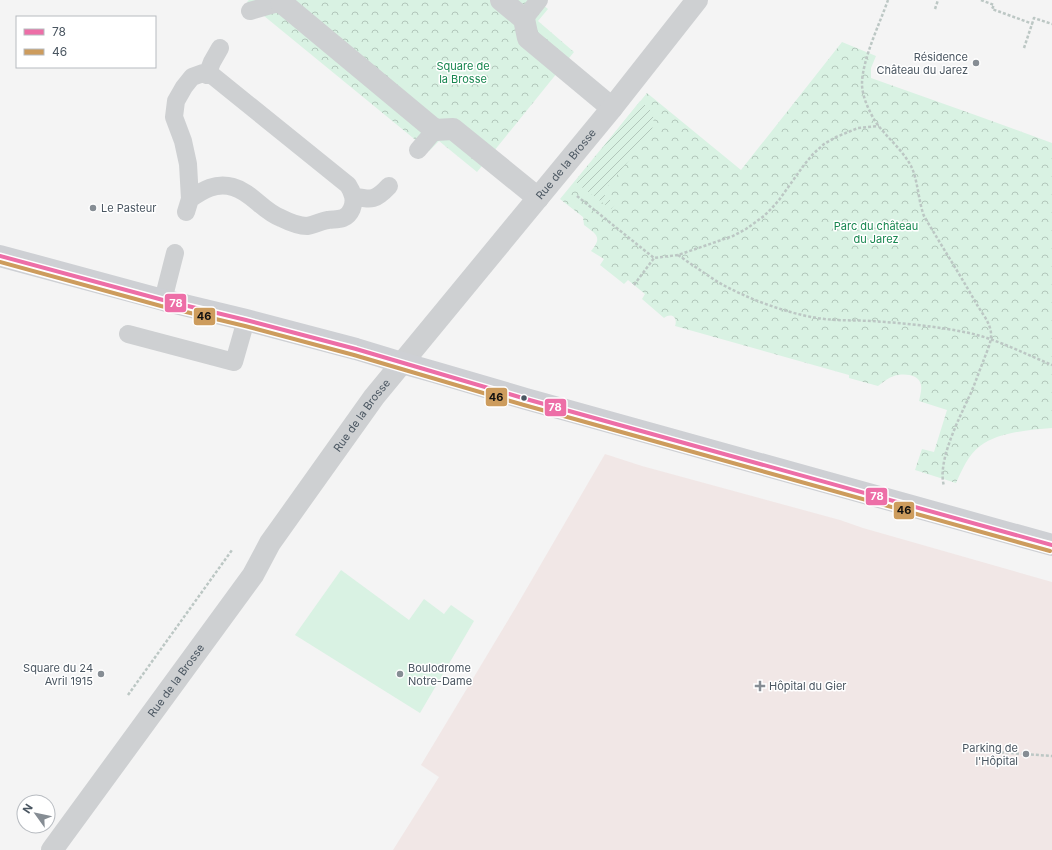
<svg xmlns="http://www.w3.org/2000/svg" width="1052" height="850" viewBox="0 0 1052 850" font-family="Inter,sans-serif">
  <defs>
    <pattern id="park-crowns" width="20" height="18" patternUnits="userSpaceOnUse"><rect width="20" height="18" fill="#d9f2e3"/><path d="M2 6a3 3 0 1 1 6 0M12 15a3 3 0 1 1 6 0" fill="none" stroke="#b2c7bb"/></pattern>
    <pattern id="garden-furrows" width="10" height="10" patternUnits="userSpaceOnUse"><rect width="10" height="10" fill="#d9f2e3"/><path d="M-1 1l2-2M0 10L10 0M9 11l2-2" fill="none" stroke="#b2c7bb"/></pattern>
  </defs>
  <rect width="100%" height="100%" fill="#f4f4f4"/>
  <path fill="#f1e7e6" d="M605 454 642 466 840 520 863 528 1052 582V850H393L439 777 421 765 516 607Z"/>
  <path fill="url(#park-crowns)" d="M249 0H537L548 9 538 21 574 52 477 172 439 141 429 151 247 2Z
    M842 42 876 56 871 68V78L978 116 1052 143V428C1029 430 999 432 980 446 968 455 962 470 956 483L915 470 922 449 934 452 947 410 919 401C920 396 922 390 921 385 919 374 903 373 894 376 888 378 883 382 878 386L849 378V375L675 326C678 318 672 312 664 318L642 299 645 294 628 280 624 284 600 265 604 259 591 251C603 237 596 234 584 225L583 217 560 199 647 93 741 170Z"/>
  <path fill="url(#garden-furrows)" d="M640 101C654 112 657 117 650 135L602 193 615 204 611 209 579 185 577 183V180Z"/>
  <path fill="#d9f2e3" d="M341 570 409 620 424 599 444 614 451 605 474 621 420 713 295 635Z"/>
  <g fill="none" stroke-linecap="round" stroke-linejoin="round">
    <path stroke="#bcc7c4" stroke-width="2.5" stroke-dasharray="3 2" stroke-linecap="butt" d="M888 0C880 23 862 60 862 84 862 96 869 111 875 121 886 137 902 149 911 166 918 180 918 200 924 216 941 245 959 273 976 303 981 312 990 322 991 333 992 342 986 353 983 362 978 374 974 387 968 399 958 421 937 462 944 486
      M981 0 994 5 992 9 1033 24
      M935 9 938 0
      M1024 48 1034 18 1052 24
      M577 196 654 258 678 255 733 236 746 229 764 216 772 208 779 200 804 165 813 154 824 144 836 137 858 128 879 126
      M678 255C691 264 704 273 718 282 745 298 786 313 817 318 835 321 853 320 871 321 902 323 934 326 964 332 993 337 1025 354 1052 365
      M634 285 654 258
      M128 695 232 550
      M981 751 1052 756"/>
    <path stroke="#ced0d2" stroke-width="18" d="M250 11 281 2
      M524 19 539 0
      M207 75 212 62 220 48
      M418 150 435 130
      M353 196C372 200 375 201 389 186
      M186 212 190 199 188 164 183 141 174 117 176 101 184 87 192 77 203 73 213 76 348 185C350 188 352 192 353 196 355 204 351 215 343 218 338 220 332 219 328 220 321 221 314 225 307 226 298 226 289 222 281 218 262 211 252 192 233 187 216 182 203 190 190 199
      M163 300 175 253
      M128 334 234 362 246 320"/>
    <g stroke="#ced0d2" stroke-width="22">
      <path d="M283 0 281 2 435 130 453 129 538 198"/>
      <path d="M501 0 524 19 528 38 612 108"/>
      <path id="s1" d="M52 850 253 575 270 543 374 397 612 108 697 0"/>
    </g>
    <path stroke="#ced0d4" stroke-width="22" d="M0 256 163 300 246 320 356 349 402 363 434 372 526 399 1052 545"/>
    <g stroke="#fff" stroke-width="7">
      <path id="bus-1" d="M0 256 163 300 246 320 356 349 526 399 1052 545"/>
    </g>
    <g stroke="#fff" stroke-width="7">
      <path id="bus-2" d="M0 262 161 306 245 326 354 355 524 405 1050 551"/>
    </g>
    <use href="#bus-1" stroke="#ed6ea7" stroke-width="4"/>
    <use href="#bus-2" stroke="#cd9c5d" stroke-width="4"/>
  </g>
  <g fill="#868d94" stroke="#fff" stroke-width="1.5">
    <circle cx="976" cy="63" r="4"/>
    <circle cx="93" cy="208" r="4"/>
    <circle cx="101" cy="674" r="4"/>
    <circle cx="400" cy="674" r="4"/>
    <path d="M758 680h4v4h4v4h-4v4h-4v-4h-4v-4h4z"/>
    <circle cx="1026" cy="754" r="4"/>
  </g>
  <circle fill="#4a5661" stroke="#fff" stroke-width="1.5" cx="524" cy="398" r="3.5"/>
  <g text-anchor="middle" stroke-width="3" stroke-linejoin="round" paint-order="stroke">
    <g font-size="11" fill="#4a5661" stroke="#fff" text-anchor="end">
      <text x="968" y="61">Résidence<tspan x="968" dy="13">Château du Jarez</tspan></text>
      <text x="101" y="212" text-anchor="start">Le Pasteur</text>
      <text x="93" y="672">Square du 24<tspan x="93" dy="13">Avril 1915</tspan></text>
      <text x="408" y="672" text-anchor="start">Boulodrome<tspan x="408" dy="13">Notre-Dame</tspan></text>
      <text x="769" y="690" text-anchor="start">Hôpital du Gier</text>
      <text x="1018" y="752">Parking de<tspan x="1018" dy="13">l'Hôpital</tspan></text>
    </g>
    <g font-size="11" fill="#17864f" stroke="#fff">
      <text x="463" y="70">Square de<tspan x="463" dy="13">la Brosse</tspan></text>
      <text x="876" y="230">Parc du château<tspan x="876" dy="13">du Jarez</tspan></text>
    </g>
    <g font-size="11" fill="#4a5661" stroke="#fff">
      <text dy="4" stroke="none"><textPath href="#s1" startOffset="858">Rue de la Brosse</textPath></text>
      <text dy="4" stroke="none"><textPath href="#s1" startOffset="534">Rue de la Brosse</textPath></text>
      <text dy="4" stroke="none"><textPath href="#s1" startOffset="210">Rue de la Brosse</textPath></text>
    </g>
  </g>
  <g stroke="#fff" stroke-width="1.5">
    <rect x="164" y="293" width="23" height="20" rx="4" fill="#ed6ea7"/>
    <rect x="193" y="307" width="23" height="19" rx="4" fill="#cd9c5d"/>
    <rect x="485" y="387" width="23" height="20" rx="4" fill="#cd9c5d"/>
    <rect x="544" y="398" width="23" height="19" rx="4" fill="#ed6ea7"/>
    <rect x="865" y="487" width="23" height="19" rx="4" fill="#ed6ea7"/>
    <rect x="893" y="501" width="22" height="19" rx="4" fill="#cd9c5d"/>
  </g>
  <g font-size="11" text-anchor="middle" font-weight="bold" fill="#fff">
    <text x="176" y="307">78</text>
    <text x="555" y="411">78</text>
    <text x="877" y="500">78</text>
  </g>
  <g font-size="11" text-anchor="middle" font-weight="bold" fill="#111">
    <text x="204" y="320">46</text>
    <text x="496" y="401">46</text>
    <text x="904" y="514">46</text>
  </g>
  <rect x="16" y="16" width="140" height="52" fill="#ffffff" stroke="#b7bbc0"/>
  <rect x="24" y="29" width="20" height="6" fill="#ed6ea7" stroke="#b7bbc0"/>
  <text x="52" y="36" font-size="12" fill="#4a5661">78</text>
  <rect x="24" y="49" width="20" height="6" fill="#cd9c5d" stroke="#b7bbc0"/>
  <text x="52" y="56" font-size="12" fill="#4a5661">46</text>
  <g transform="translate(36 814) rotate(303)"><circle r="19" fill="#ffffff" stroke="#b7bbc0"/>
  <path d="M0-3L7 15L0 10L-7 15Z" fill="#868d94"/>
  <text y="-6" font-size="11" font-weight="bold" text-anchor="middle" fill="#4a5661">N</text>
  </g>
</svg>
